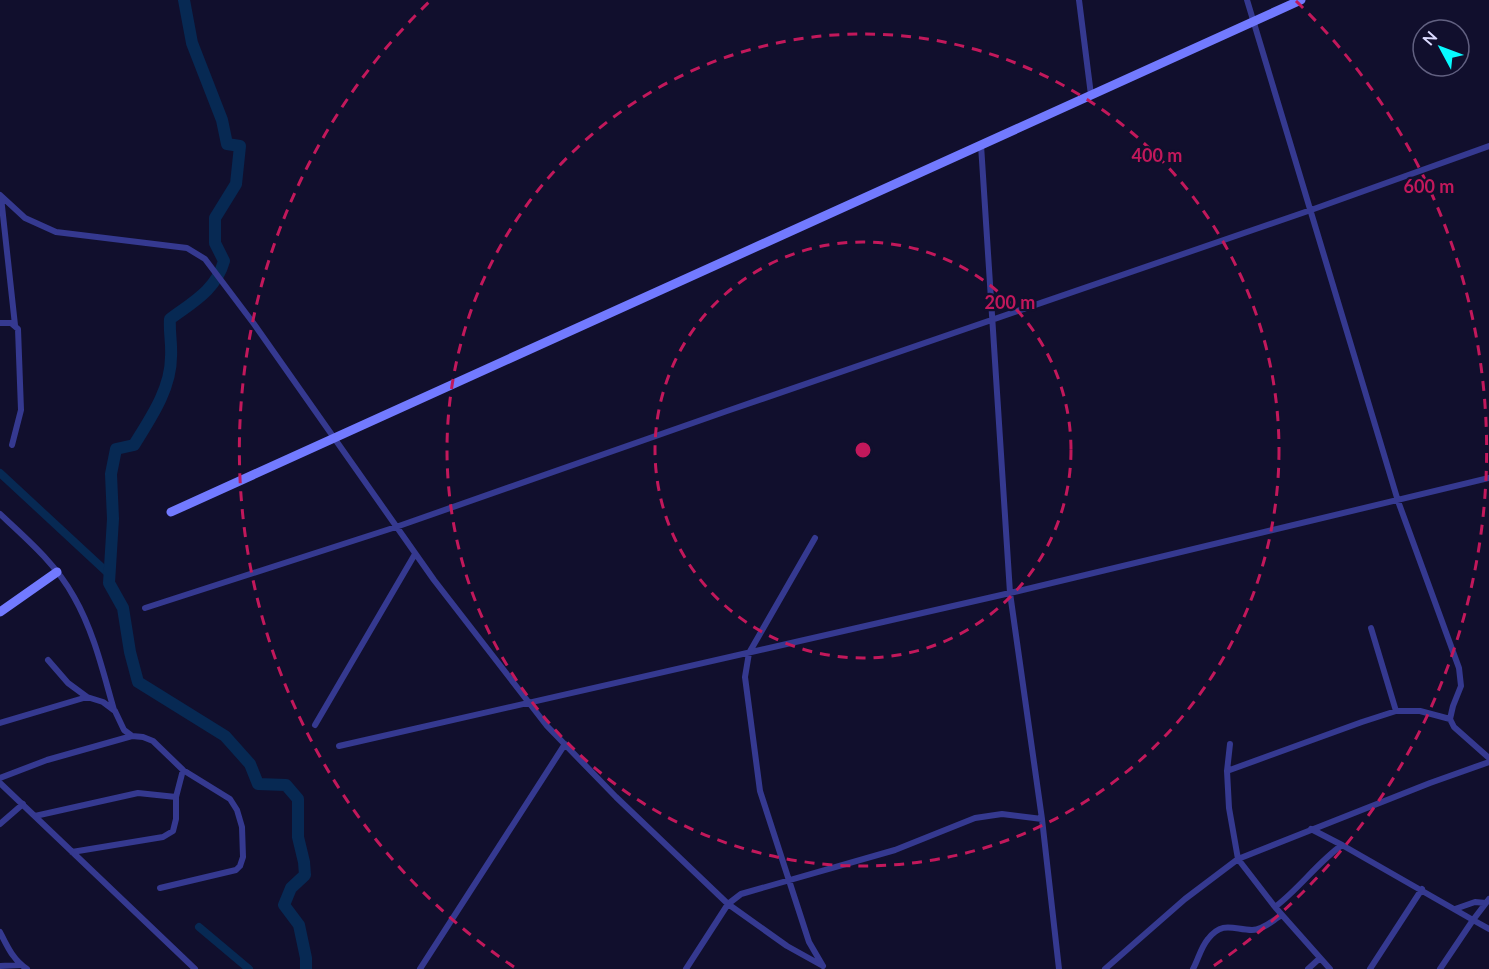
<svg xmlns="http://www.w3.org/2000/svg" width="1489" height="969" viewBox="0 0 1489 969" font-family="Lato,sans-serif">
  <rect width="100%" height="100%" fill="#110f2d"/>
  <g fill="none" stroke-linecap="round" stroke-linejoin="round">
    <path stroke="#072953" stroke-width="8" d="M0 473 110 575
      M199 927 249 969"/>
    <path stroke="#072953" stroke-width="12" d="M184 0 192 43 222 120 227 144 240 146 236 184 215 218V243L224 261C216 290 193 302 170 319 169 332 172 344 171 357 171 389 150 419 134 445L116 449 111 474 113 519 109 583 123 608 130 652 138 682 225 736 250 764 258 784 286 785 298 799V837L304 862 305 875 291 888 284 905 299 925 306 958V969"/>
    <path stroke="#353990" stroke-width="6" d="M1079 0 1091 95
      M1247 0 1398 501 1459 668 1461 686 1453 706 1450 719 1454 727 1489 758
      M981 145 1010 593 1042 819 1059 969
      M0 195 25 218 56 232 187 248 205 259 254 324 434 580 547 726 616 797 728 904 787 946 823 966
      M1 197 15 325
      M0 323H11L18 329 21 410 12 445
      M0 514C27 539 56 564 74 597 94 632 103 672 114 710
      M815 538 749 653 745 677 760 791 809 942 823 966
      M145 608 396 527 727 411 1311 210 1489 146
      M1371 628 1396 711
      M48 660 68 683 87 697 103 702 115 711 124 730 132 736 143 737 153 741 183 770 230 799 237 810 242 827 243 857 240 866 236 870 160 888
      M0 723 87 697
      M315 725 415 554
      M1230 744 1227 771 1229 808 1238 859 1275 907 1330 969
      M339 746 1010 593 1489 478
      M1227 771 1362 722 1396 711H1420L1450 719
      M0 778 47 760 132 736
      M0 783 195 969
      M35 816 138 793 176 797
      M0 824 23 804
      M1311 829 1342 845
      M72 852 163 837 173 831 176 819V797L183 770
      M1275 907C1300 888 1317 863 1342 845L1473 920 1489 899
      M1455 909 1475 902 1486 903
      M0 932C7 946 13 960 27 969
      M0 966 20 965
      M420 969 565 744
      M686 969 728 904 741 894 895 850 975 818 1002 814 1042 819
      M1105 969 1185 899 1238 859 1430 783 1489 762
      M1193 969C1198 960 1201 947 1208 939 1223 920 1234 930 1252 930 1263 930 1273 920 1282 915
      M1308 969 1320 958
      M1370 969 1422 889
      M1440 969 1473 920 1489 929"/>
    <path stroke="#727aff" stroke-width="9" d="M171 512 1301 0
      M0 612 57 572"/>
  </g>
  <g fill="none" stroke="#c2185b" stroke-width="3" stroke-dasharray="10 8">
    <circle cx="863" cy="450" r="208"/>
    <circle cx="863" cy="450" r="416"/>
    <path d="M514 967A624 624 0 0 1 430 1M1296 1A624 624 0 0 1 1212 967"/>
  </g>
  <circle cx="863" cy="450" r="9" fill="#c2185b" stroke="#110f2d" stroke-width="3"/>
  <g font-size="18" text-anchor="middle" font-weight="bold" fill="#c2185b" stroke="#110f2d" stroke-width="4.5" stroke-linejoin="round" paint-order="stroke">
    <text x="1157" y="162">400 m</text>
    <text x="1429" y="193">600 m</text>
    <text x="1010" y="309">200 m</text>
  </g>
  <g transform="translate(1441 48) rotate(311)"><circle r="28" fill="#110f2d" stroke="#626181" stroke-width="1.5"/>
  <path d="M0-4.5L10 22L0 15L-10 22Z" fill="#07fbff"/>
  <text y="-9" font-size="16" font-weight="bold" text-anchor="middle" fill="#dcdbff">N</text>
  </g>
</svg>
